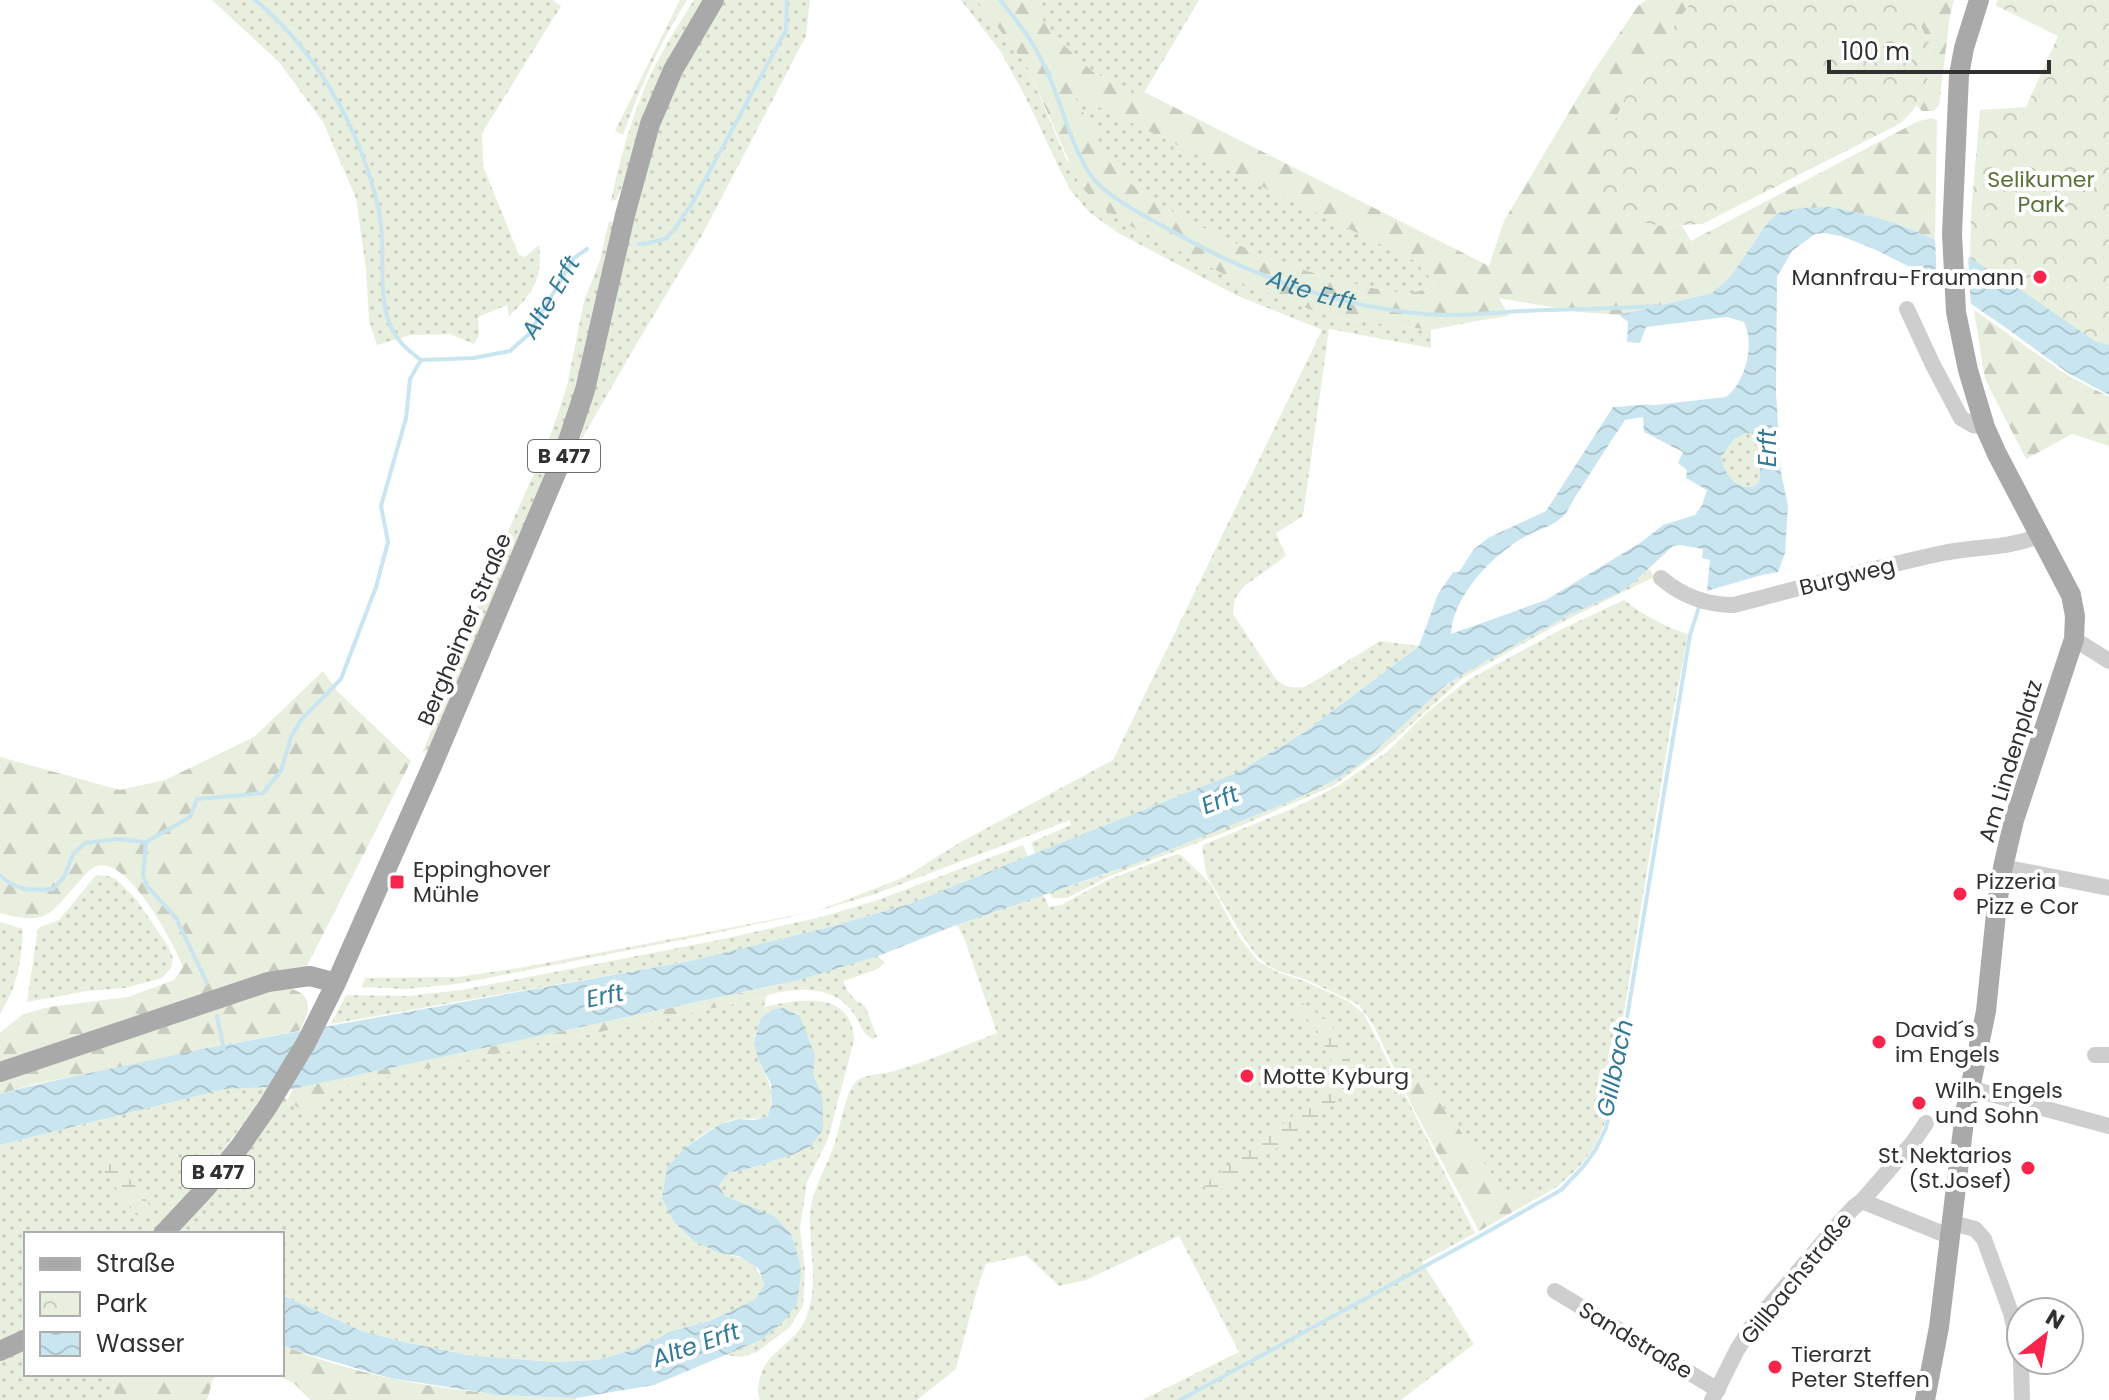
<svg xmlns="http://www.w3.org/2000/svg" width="2109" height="1400" viewBox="0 0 2109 1400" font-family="Poppins,sans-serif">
  <defs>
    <pattern id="grass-dots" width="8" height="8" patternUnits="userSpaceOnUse" patternTransform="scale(2)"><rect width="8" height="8" fill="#e9efde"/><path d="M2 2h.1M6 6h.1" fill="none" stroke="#c8cdbf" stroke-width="1.8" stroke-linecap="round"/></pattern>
    <pattern id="forest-firs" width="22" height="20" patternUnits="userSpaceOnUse" patternTransform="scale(2)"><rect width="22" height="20" fill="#e9efde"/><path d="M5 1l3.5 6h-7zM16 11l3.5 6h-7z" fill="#c8cdbf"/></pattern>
    <pattern id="wetland-marsh" width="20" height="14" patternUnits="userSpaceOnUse" patternTransform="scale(2)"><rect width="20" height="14" fill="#e9efde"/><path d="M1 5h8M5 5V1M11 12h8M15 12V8" fill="none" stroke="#c8cdbf"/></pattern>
    <pattern id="park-crowns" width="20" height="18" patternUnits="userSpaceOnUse" patternTransform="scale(2)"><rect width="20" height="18" fill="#e9efde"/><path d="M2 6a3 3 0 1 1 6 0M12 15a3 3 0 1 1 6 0" fill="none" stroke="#c8cdbf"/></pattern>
    <pattern id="water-waves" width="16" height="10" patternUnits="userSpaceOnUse" patternTransform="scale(2)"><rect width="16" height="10" fill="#c9e5f0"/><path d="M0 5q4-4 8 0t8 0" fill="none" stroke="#adc5ce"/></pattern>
  </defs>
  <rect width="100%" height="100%" fill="#fff"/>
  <path fill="url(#grass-dots)" d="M212 0H553L561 6 482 133 483 166 519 255 525 257 539 245C543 278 533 294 509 316L507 305 478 317 479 335 474 344 450 334 411 335 377 345 369 321 366 269 356 198 323 122 279 62Z
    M680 0H687C660 43 640 87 623 135L615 131Z
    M694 0H705L616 200 611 201C619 162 630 124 645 87 658 57 676 28 694 0Z
    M724 0H810L806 36 702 235 637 343 580 442 624 252 657 126 678 77Z
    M961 0H977L1027 66 1067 161 1330 317 1431 330V348L1329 329 1303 516 1276 533 1286 556 1243 587 1235 599 1233 614 1276 679C1286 688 1292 688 1305 687L1380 641 1419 646 1303 733 1238 772 1035 854 1031 842 1071 825 1070 820 872 895 817 911 716 933 457 984 406 989 362 987 365 978 458 977 519 968 817 911 905 877 959 843 1113 760 1322 330 1236 295 1118 233 1089 212 1071 191 1062 174 1029 104 1001 52Z
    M1047 0H1199L1141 98 1092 71 1053 35 1035 8Z
    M1073 94 1415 261 1434 282 1432 287 1409 294 1372 288 1320 275 1272 260 1219 236 1169 210 1127 181 1108 159Z
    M609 221 614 223 569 422 428 750 422 753 477 624 478 598 546 447 557 416 567 386 584 301 600 260Z
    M1746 433C1755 434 1759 435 1762 444L1759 483C1741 496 1723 474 1720 457L1734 439Z
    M1649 569 1654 577 1558 624 1464 677 1383 750 1333 786 1233 829 1108 877 1067 898H1053L1049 893 1106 874 1289 802 1461 675 1569 615 1619 593 1633 583Z
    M1624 600C1642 614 1666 628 1688 634L1670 730 1612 1085 1604 1125 1595 1146 1579 1167 1557 1187 1524 1197 1503 1189 1435 1096 1424 1078 1407 1089 1410 1102 1374 1026 1359 1005 1307 980 1278 971 1267 965 1255 954 1241 934 1207 876 1202 849 1203 845 1296 807 1338 786 1388 751 1425 714 1468 680 1564 628Z
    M1023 845 1028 857 909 904 833 926 690 961 331 1024 346 995 407 996 461 990 719 940 821 917 875 901Z
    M1177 854 1181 855 1210 883 1239 937 1258 961 1277 972 1304 981 1348 1001 1364 1014 1475 1233 1422 1262 1474 1344 1401 1400H1142L1239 1352 1179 1236 1086 1280 1059 1286 1026 1255 986 1264 978 1286 956 1369 917 1400H760C757 1393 758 1389 759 1382 763 1353 794 1345 805 1320 820 1286 809 1252 810 1217 811 1189 827 1168 835 1142 841 1126 845 1089 858 1080 869 1073 882 1075 894 1071 929 1061 963 1046 997 1033L964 938 957 925 1043 894 1049 907 1061 905 1107 880Z
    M96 875 108 876 117 880 136 899 168 946 173 958 171 968 162 978 125 988 87 991 27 1002 38 928 59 920Z
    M0 922 23 929C21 962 18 986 0 1014Z
    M878 956 884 962 878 969 843 981C848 994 853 999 865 1006L877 1037 873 1039C862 1034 861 1024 854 1014 835 985 797 987 768 995L777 985Z
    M766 997 764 1007C799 999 852 989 854 1040L828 1139 807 1182 800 1228 805 1270 803 1306 790 1327 757 1352 741 1357 725 1355 761 1340 800 1262 796 1251 746 1205 725 1196 719 1186 729 1172 741 1171 792 1155 823 1100 813 1073 814 1055 798 1014 785 1008 759 1061C769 1082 777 1094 767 1117 756 1120 751 1118 740 1119 719 1120 702 1135 686 1147L719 1253C743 1257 756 1260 764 1285L756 1298 740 1307 709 1321 675 1330 633 1350 596 1360 555 1362 468 1355 404 1342 362 1331 282 1295V1234H176L284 1098 311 1115 320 1100 329 1089Z
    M271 1087 200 1181 151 1234H26V1329L0 1341V1145L225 1089Z
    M26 1349V1374H110L113 1381 115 1400H0V1361Z"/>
  <path fill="url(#forest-firs)" fill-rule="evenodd" d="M977 0H1047L1035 8 1053 35 1092 71 1141 98 1144 92 1489 266 1504 221 1593 72 1638 6 1646 0H1693L1667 36 1653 67 1626 96 1662 226 1682 225 1691 241 1907 127 1919 121 1932 118 1937 121 1935 241 1904 226 1864 214 1830 207 1768 222 1730 277 1712 293 1619 315 1580 312 1499 298 1509 316 1476 321 1431 330 1330 317 1241 283 1125 223 1097 204 1079 184 1027 66ZM1074 95 1415 261 1434 282 1432 287 1409 294 1372 288 1320 275 1272 260 1219 236 1169 210 1127 181 1108 159Z
    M1908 0H1954L1950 15 1939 105 1934 111H1922L1916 105 1927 87 1930 45Z
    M1974 310 2067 375 2109 397V446L2072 434 2026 459 1985 379Z
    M323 671 338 692 411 761 306 968 0 1066V1033L23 1014 49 1007 128 997 174 980 183 967C174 944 126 852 95 867 88 870 82 878 77 884 48 917 46 925 0 913V757L120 790 165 780 254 737Z
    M777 985 766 997 329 1089 320 1100 311 1116 287 1100 293 1089Z
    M284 988C314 991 312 1011 299 1031L196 1050 149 1062 34 1084 0 1094V1080L210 1006Z
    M1424 1078 1435 1096 1503 1189 1524 1197 1557 1187 1479 1231 1410 1102 1407 1090 1412 1081Z
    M282 1345C349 1373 424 1387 496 1394 523 1397 549 1397 576 1398V1400H310L296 1385 276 1374H282Z
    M110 1374H221L213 1379 207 1400H115L113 1381Z"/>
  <path fill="url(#wetland-marsh)" d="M1302 1003 1329 1021 1349 1056 1346 1093 1312 1122 1217 1192H1209L1204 1187 1209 1181 1325 1091 1332 1057 1306 1017 1296 1015 1294 1007Z
    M107 1160 112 1161C124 1174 151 1198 152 1215L146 1219H142L134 1213 102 1168 103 1164Z"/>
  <path fill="url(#park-crowns)" d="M1693 0H1908L1930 45 1927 87 1913 110 1901 123 1702 224 1663 226 1604 215 1597 193 1604 144 1626 96 1653 67 1667 36Z
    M1998 0H2109V345L2095 341 1970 259 1971 214 1980 110 2026 107 2058 36 1995 5Z"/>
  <path fill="url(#water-waves)" fill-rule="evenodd" d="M1830 207C1855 212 1879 217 1903 226 1972 252 2034 300 2095 341L2109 345V395L2068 373 2002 325 1936 280 1874 249 1841 236 1824 233 1815 234 1792 251 1777 277 1776 392 1781 473 1788 505 1785 553 1778 572 1758 576 1707 591 1710 560 1702 558 1703 549 1680 545 1673 546 1633 583 1619 593 1569 615 1461 675 1441 689 1367 759 1337 779 1289 802 1136 863 954 926 878 956 799 980 293 1089 271 1087 225 1089 0 1145V1094C65 1076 131 1066 196 1050L690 961 833 926 909 904 1238 772 1303 733 1419 646 1438 594 1453 572H1459L1474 549 1488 538 1546 511 1613 407C1627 407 1641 403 1655 405L1726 397C1746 382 1755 343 1744 322L1727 317 1646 327 1640 343 1627 342 1628 322 1619 315 1712 293 1730 277 1768 222 1780 212 1801 208ZM1643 417 1644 432 1683 452 1678 463 1687 470 1686 478 1707 490 1702 505 1695 515 1663 525 1640 543 1546 600 1451 634C1453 595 1494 553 1528 535 1540 529 1556 525 1565 514 1570 507 1575 496 1581 488 1595 465 1610 443 1625 420ZM1746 433 1756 434 1762 444 1759 483C1741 496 1723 474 1721 457L1734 439Z
    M785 1008 800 1016 815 1056 813 1073 823 1100V1130L811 1146 792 1155 741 1171 729 1172 719 1186 725 1196 774 1216 791 1234 800 1262 801 1273 797 1304 783 1322 761 1340 654 1385 576 1398 498 1395 390 1378 301 1352 282 1345V1295L362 1331 404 1342 468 1355 555 1362 596 1360 633 1350 675 1330 709 1321 740 1307 756 1298 764 1285 759 1269 739 1256 719 1253 694 1241 674 1222 662 1198 667 1168 686 1147 720 1124 739 1119 754 1120 767 1117 772 1104 771 1084 759 1061 754 1043 761 1018 774 1009Z"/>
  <path fill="#fff" d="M1935 237 1968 253 1971 307 1937 285Z"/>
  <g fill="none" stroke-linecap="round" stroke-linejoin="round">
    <g stroke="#c9e5f0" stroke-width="4">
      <path d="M255 0C311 46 352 115 372 184 376 197 380 212 381 226 385 259 377 298 392 329 399 343 409 351 421 360"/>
      <path id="s1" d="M1000 0C1017 21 1033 41 1044 65 1062 101 1069 144 1092 177 1107 197 1150 219 1172 231 1250 276 1336 306 1425 314 1457 317 1490 313 1522 311 1567 309 1612 309 1656 306"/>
      <path d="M639 244 649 243 667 238 676 227 694 200 786 30 787 0"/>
      <path id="s2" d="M421 360 474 358 510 351 529 334 574 258 587 249"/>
      <path d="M146 842 143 876 148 887 176 918 207 983"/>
      <path d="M0 875C15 891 33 891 53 889L64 877 73 854 85 843 118 839 146 842 190 817 197 799 263 793 281 771 291 737 301 720 341 679 376 587 388 542 381 506 406 418 410 379 421 360"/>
      <path d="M217 1016 224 1049"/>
      <path d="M1180 1400 1480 1236 1561 1190 1583 1167 1596 1149 1606 1128 1617 1078 1690 635 1700 604"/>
    </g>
    <path stroke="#cecece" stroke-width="16" d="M1907 309 1933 365 1961 418 1973 425 1985 427
      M1661 578C1682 596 1706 605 1734 605 1804 587 1873 568 1943 553 1976 546 2009 549 2040 535
      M2074 639 2109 661
      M2003 867 2109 888
      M2095 1055H2109
      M1969 1088 2109 1126
      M1862 1201 1951 1237
      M1953 1223 1975 1229 1984 1239 2011 1313 2021 1359
      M1555 1291 1718 1390
      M2021 1360 2022 1400
      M1712 1400 1737 1350 1752 1326 1841 1221 1854 1207 1862 1201 1914 1141 1926 1123"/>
    <path stroke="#a9a9a9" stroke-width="20" d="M0 1072 268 982 310 976 336 983
      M163 1234 206 1188 241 1145 268 1106 306 1043 336 983 432 766 562 459 585 390 625 215 650 124 673 70 714 0
      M0 1351 26 1339
      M1925 1400 1939 1327 1965 1113 1986 1011 1997 904 2003 867 2014 820 2074 639 2075 616 2071 595 1997 454 1985 427 1968 370 1956 312 1952 234 1959 75 1964 48 1979 0"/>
  </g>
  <g fill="#f7254b" stroke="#fff" stroke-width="3">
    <circle cx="2040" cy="277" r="8"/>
    <rect x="389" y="874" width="16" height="16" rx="4"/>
    <circle cx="1960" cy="894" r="8"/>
    <circle cx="1879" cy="1042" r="8"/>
    <circle cx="1247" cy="1076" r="8"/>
    <circle cx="1919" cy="1103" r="8"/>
    <circle cx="2028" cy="1168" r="8"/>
    <circle cx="1775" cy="1367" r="8"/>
  </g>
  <g text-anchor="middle" stroke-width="8" stroke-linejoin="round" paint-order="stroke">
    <g fill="#fff" stroke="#6f6f6f" stroke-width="2">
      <rect x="528" y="440" width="72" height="32" rx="6"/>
      <rect x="182" y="1156" width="72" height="32" rx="6"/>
    </g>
    <g font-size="20" font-weight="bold" fill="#313131">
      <text x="564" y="463">B 477</text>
      <text x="218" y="1179">B 477</text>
    </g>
    <g font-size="22" fill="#5a7239" stroke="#fff">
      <text x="2041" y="187">Selikumer<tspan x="2041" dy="25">Park</tspan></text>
    </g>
    <g font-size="22" fill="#313131" stroke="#fff" text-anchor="start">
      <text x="2024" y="285" text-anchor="end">Mannfrau-Fraumann</text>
      <text x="413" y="877">Eppinghover<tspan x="413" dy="25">Mühle</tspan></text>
      <text x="1976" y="889">Pizzeria<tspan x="1976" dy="25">Pizz e Cor</tspan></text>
      <text x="1895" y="1037">David´s<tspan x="1895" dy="25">im Engels</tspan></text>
      <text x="1263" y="1084">Motte Kyburg</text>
      <text x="1935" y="1098">Wilh. Engels<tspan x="1935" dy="25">und Sohn</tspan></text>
      <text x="2012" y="1163" text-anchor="end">St. Nektarios<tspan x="2012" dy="25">(St.Josef)</tspan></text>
      <text x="1791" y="1362">Tierarzt<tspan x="1791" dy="25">Peter Steffen</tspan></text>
    </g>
    <g font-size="22" fill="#313131" stroke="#fff">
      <text transform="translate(1847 576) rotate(-14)" y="8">Burgweg</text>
      <text transform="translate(464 629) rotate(-67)" y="8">Bergheimer Straße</text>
      <text transform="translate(2010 761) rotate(-73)" y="8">Am Lindenplatz</text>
      <text transform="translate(1796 1278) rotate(-51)" y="8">Gillbachstraße</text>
      <text transform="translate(1636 1340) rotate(31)" y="8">Sandstraße</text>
    </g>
    <g font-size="24" font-style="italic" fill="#347a96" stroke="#fff">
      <text dy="8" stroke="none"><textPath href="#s1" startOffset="450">Alte Erft</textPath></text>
      <text dy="8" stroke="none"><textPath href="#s2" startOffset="158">Alte Erft</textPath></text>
      <text transform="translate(1768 448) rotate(-90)" y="8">Erft</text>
      <text transform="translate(1220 800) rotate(-22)" y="8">Erft</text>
      <text transform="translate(605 996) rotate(-11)" y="8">Erft</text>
      <text transform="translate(1615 1068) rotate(-78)" y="8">Gillbach</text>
      <text transform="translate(696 1345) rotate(-19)" y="8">Alte Erft</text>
    </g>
  </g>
  <rect x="24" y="1232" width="260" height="144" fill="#ffffff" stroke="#adadad" stroke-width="2"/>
  <rect x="40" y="1258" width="40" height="12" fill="#a9a9a9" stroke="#adadad" stroke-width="2"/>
  <text x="96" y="1272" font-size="24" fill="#313131">Straße</text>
  <rect x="40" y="1292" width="40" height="24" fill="url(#park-crowns)" stroke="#adadad" stroke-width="2"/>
  <text x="96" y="1312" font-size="24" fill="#313131">Park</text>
  <rect x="40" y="1332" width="40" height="24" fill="url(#water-waves)" stroke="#adadad" stroke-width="2"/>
  <text x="96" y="1352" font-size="24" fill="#313131">Wasser</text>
  <g transform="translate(2045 1336) rotate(31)"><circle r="38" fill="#ffffff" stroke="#adadad" stroke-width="2"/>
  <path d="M0-6L14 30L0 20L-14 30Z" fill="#f7254b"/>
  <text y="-12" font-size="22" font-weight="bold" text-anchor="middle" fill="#313131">N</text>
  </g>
  <path d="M1829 60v12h220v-12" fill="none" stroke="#313131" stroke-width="4"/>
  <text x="1841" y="60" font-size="24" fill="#313131" stroke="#ffffff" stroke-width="6" paint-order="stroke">100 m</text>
</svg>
